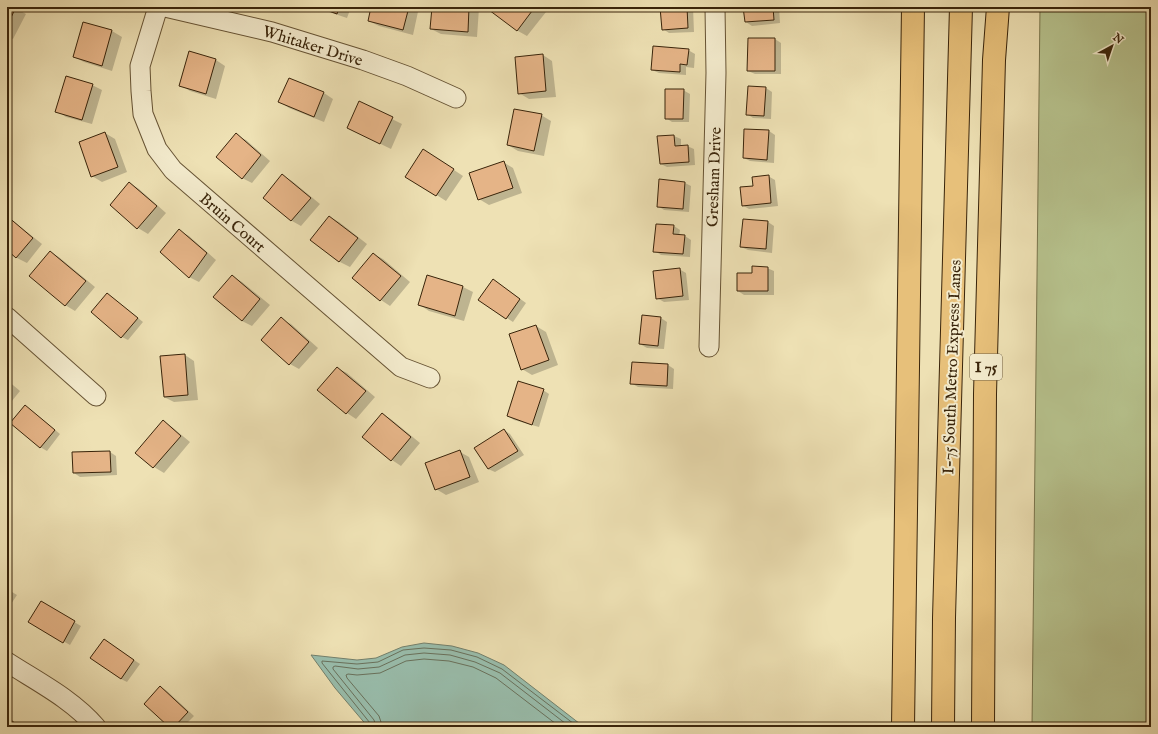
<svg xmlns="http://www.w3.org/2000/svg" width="1158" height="734" viewBox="0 0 1158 734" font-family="'IM FELL English',serif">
  <rect width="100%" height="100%" fill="#eee1b4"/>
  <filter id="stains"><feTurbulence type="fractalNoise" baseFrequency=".005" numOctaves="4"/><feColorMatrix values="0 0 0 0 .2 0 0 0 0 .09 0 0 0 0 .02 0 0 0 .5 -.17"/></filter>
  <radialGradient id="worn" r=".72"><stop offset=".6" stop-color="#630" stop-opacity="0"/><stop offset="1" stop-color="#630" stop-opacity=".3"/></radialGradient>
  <path fill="#b7c38e" stroke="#78744c" d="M1040 7H1151V727H1032Z"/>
  <path fill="#99bead" stroke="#73806c" d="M424 643 452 646 478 653 504 665 584 727H368L335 688 311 655 357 660 376 658 402 647Z"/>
  <path fill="#0003" d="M7 7H13L26 14 13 39 7 36Z
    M314 7H351L347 18Z
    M372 7H419L413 35 379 26 369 21Z
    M433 7H477L479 8 477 37 441 34 431 29Z
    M492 7H539L546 12 527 36 518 31 490 10Z
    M661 7H693L694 32 669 33 663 29Z
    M744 7H779L780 23 752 26 746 22Z
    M84 23 112 31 122 37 112 71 84 62 74 57Z
    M775 39 781 43V74H755L748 71Z
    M688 50 695 54 694 68 686 67V75L659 73 652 70Z
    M543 55 552 61 556 97 529 99 519 93Z
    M216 60 225 66 216 99 190 91 180 85Z
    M289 79 324 93 333 99 324 122 289 108 280 102Z
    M92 85 102 90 92 124 66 117 57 111Z
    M749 87 766 88 772 92 771 119 753 118 747 114Z
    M683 90 690 94 689 122H672L666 118Z
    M360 103 402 124 391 149 348 128Z
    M541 115 551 121 544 156 518 151 508 145Z
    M769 131 775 135 774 163 750 161 744 158Z
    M105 133 115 139 127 172 102 182 92 176Z
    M236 135 246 140 270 161 252 183 242 178Z
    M674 136 681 139V146H687L694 149 695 165 667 167 661 164 659 137Z
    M433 156 463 176 446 201 407 176Z
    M503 162 513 168 522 193 489 205 479 199Z
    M282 176 292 181 320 204 301 226 292 221 264 197Z
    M768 176 775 180 778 206 749 209 742 205 754 187Z
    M130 183 139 189 166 213 148 234 138 228 111 204Z
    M685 183 691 186 689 212 664 210 658 206Z
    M7 216 42 244 27 263 17 258 7 249Z
    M330 217 339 222 367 244 350 267 340 262 312 240Z
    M768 222 774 226 772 253 748 250 741 247Z
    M674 226 680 230 679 236H685L691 240 690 257 661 255 655 251Z
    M179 230 189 236 216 260 199 282 189 277Z
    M51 252 60 258 95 287 75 311 65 305Z
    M374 254 383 259 410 282 390 306 381 300 354 278Z
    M767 268 774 271V295H744L738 291 753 274Z
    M679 269 686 273 689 300 664 302 657 298Z
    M232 276 242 282 270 305 252 326 242 321 214 297Z
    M428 276 463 287 473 292 464 321 429 311 420 305Z
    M499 284 526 303 513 322 480 300Z
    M107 294 113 298 143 322 128 340 122 337Z
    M661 318 667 322 664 349 647 348 640 344Z
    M281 319 291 324 318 348 299 369 290 364Z
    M536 326 546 332 558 365 532 375 522 369Z
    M185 355 194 361 198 400 174 402 164 397Z
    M668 365 674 369 673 389 638 387 631 383Z
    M337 368 347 373 375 397 356 419 347 413 319 390Z
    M7 380 20 391 7 407Z
    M543 390 549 394 539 427 514 420 508 416Z
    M25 407 31 410 60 434 47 451 40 447Z
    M383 414 392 420 420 443 401 466 392 460Z
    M163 421 172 427 190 442 164 473 154 467 136 453Z
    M504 430 510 434 524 455 495 472 488 469Z
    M110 452 116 456 117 475 80 477 74 473Z
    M460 452 469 457 479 482 446 495 436 489Z
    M7 589 17 595 7 610Z
    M41 603 81 626 70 645 30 622Z
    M110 644 140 664 127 682 121 679Z
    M161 687 167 691 194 716 183 727H170Z"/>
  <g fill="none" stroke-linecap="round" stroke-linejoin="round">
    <path stroke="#69715c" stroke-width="1" d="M371 727 370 723 322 663V661L357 664 378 662 403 650 424 648 451 650 477 657 502 669 578 727
      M376 727 374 720 333 669V667L335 666 358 669 379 667 405 655 424 653 450 655 475 662 500 673 570 727
      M382 727 381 722 379 716 347 678 346 675 348 674 357 675 380 673 406 661 424 659 449 661 473 667 496 678 560 727"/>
  </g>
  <path fill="#e5b487" stroke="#39240a" d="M7 7H16L7 26Z
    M318 7H339L337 14Z
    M371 7H409L403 30 368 21Z
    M432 7H469L468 32 430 29Z
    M491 7H535L517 31 489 10Z
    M660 7H687L688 28 662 30Z
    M743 7H773L774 20 745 22Z
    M83 22 112 30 102 66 73 57Z
    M748 38H775V71H747Z
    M653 46 689 49 687 65 680 64V72L651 70Z
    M189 51 216 59 206 94 179 86Z
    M543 54 546 91 518 94 515 57Z
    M66 76 93 84 82 120 55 112Z
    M289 78 324 92 314 117 278 102Z
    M748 86 766 87 764 116 746 115Z
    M665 89H684L683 119H665Z
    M359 101 393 117 380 144 347 128Z
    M514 109 542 114 534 151 507 145Z
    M744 129 769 130 767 160 743 158Z
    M105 132 118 167 91 177 79 142Z
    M236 133 261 155 242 179 216 157Z
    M674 135 675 146 688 145 689 162 660 164 657 136Z
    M423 149 454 169 436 196 405 177Z
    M504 161 513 188 478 200 469 173Z
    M282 174 311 198 291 221 263 198Z
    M769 175 771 203 742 206 740 187 753 186 752 177Z
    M659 179 685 182 683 209 657 207Z
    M129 182 157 206 137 229 110 205Z
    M7 216 33 238 16 258 7 250Z
    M329 216 358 238 339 262 310 240Z
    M743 219 768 221 766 249 740 247Z
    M656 224 674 225 673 234 685 235 683 254 653 252Z
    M179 229 207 253 189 278 160 252Z
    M50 251 86 281 65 306 29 276Z
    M373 253 401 276 380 301 352 278Z
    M752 266 768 267V291H737V273H752Z
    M680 268 683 296 656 299 653 271Z
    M232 275 260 299 242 321 213 297Z
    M427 275 463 286 455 316 418 305Z
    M493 279 520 299 506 319 478 300Z
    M107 293 138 318 121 338 91 312Z
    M642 315 661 317 658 346 639 344Z
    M281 317 309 342 289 365 261 340Z
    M536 325 549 360 521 370 509 334Z
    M185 354 188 395 164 397 160 356Z
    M632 362 668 364 667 386 630 384Z
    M337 367 366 391 346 414 317 390Z
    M7 381 11 385 7 390Z
    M518 381 544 389 532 425 507 416Z
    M25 405 55 430 40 448 10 423Z
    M382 413 411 437 391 461 362 437Z
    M163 420 181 436 153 468 135 453Z
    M504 429 518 451 488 469 474 448Z
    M460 450 470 477 435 490 425 463Z
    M110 451 111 472 73 473 72 452Z
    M7 588 11 591 7 597Z
    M41 601 75 621 63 643 28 622Z
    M104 639 134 660 121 679 90 658Z
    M160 686 188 712 174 727H169L144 704Z
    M7 717 20 727H7Z"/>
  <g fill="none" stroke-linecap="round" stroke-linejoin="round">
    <g stroke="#665334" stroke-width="21">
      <path id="minor" d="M158 7 140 66 141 91 143 114 157 149 173 170 401 367 430 378
        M165 7 272 32 363 60 407 76 456 98
        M7 317 96 396
        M709 347 716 73 715 7
        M7 662C38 682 72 699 96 727"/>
    </g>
    <g stroke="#39240a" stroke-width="24">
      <path id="highway" d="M903 727 913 7
        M943 727 944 618 961 7
        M983 727 985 394 994 60 998 7"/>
    </g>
    <use href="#minor" stroke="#f4ecce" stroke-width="19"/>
    <use href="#highway" stroke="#e7c07a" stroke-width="22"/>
  </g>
  <g text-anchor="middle" stroke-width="4" stroke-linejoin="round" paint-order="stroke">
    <rect fill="#f4ecce" stroke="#716045" stroke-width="1" x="970" y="354" width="32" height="26" rx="3"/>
    <g font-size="15" font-weight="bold" fill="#39240a">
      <text x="986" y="372">I 75</text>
    </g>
    <g font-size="16" fill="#39240a" stroke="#f4ecce">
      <text transform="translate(313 45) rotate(17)" y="6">Whitaker Drive</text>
      <text transform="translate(713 177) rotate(-88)" y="6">Gresham Drive</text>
      <text transform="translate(233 222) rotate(41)" y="6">Bruin Court</text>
      <text transform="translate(951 367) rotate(-88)" y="6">I-75 South Metro Express Lanes</text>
    </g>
  </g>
  <rect width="1158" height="734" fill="none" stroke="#eee1b4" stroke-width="24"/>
  <rect x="8" y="8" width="1142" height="718" fill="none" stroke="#39240a" stroke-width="2"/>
  <rect x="12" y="12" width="1134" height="710" fill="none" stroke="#39240a"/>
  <g transform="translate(1112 46) rotate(40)" stroke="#f4ecce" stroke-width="3" paint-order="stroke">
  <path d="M0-3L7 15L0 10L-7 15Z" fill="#39240a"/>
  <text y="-6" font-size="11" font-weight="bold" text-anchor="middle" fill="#39240a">N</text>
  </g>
  <rect width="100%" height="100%" filter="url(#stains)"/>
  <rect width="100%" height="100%" fill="url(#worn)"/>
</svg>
